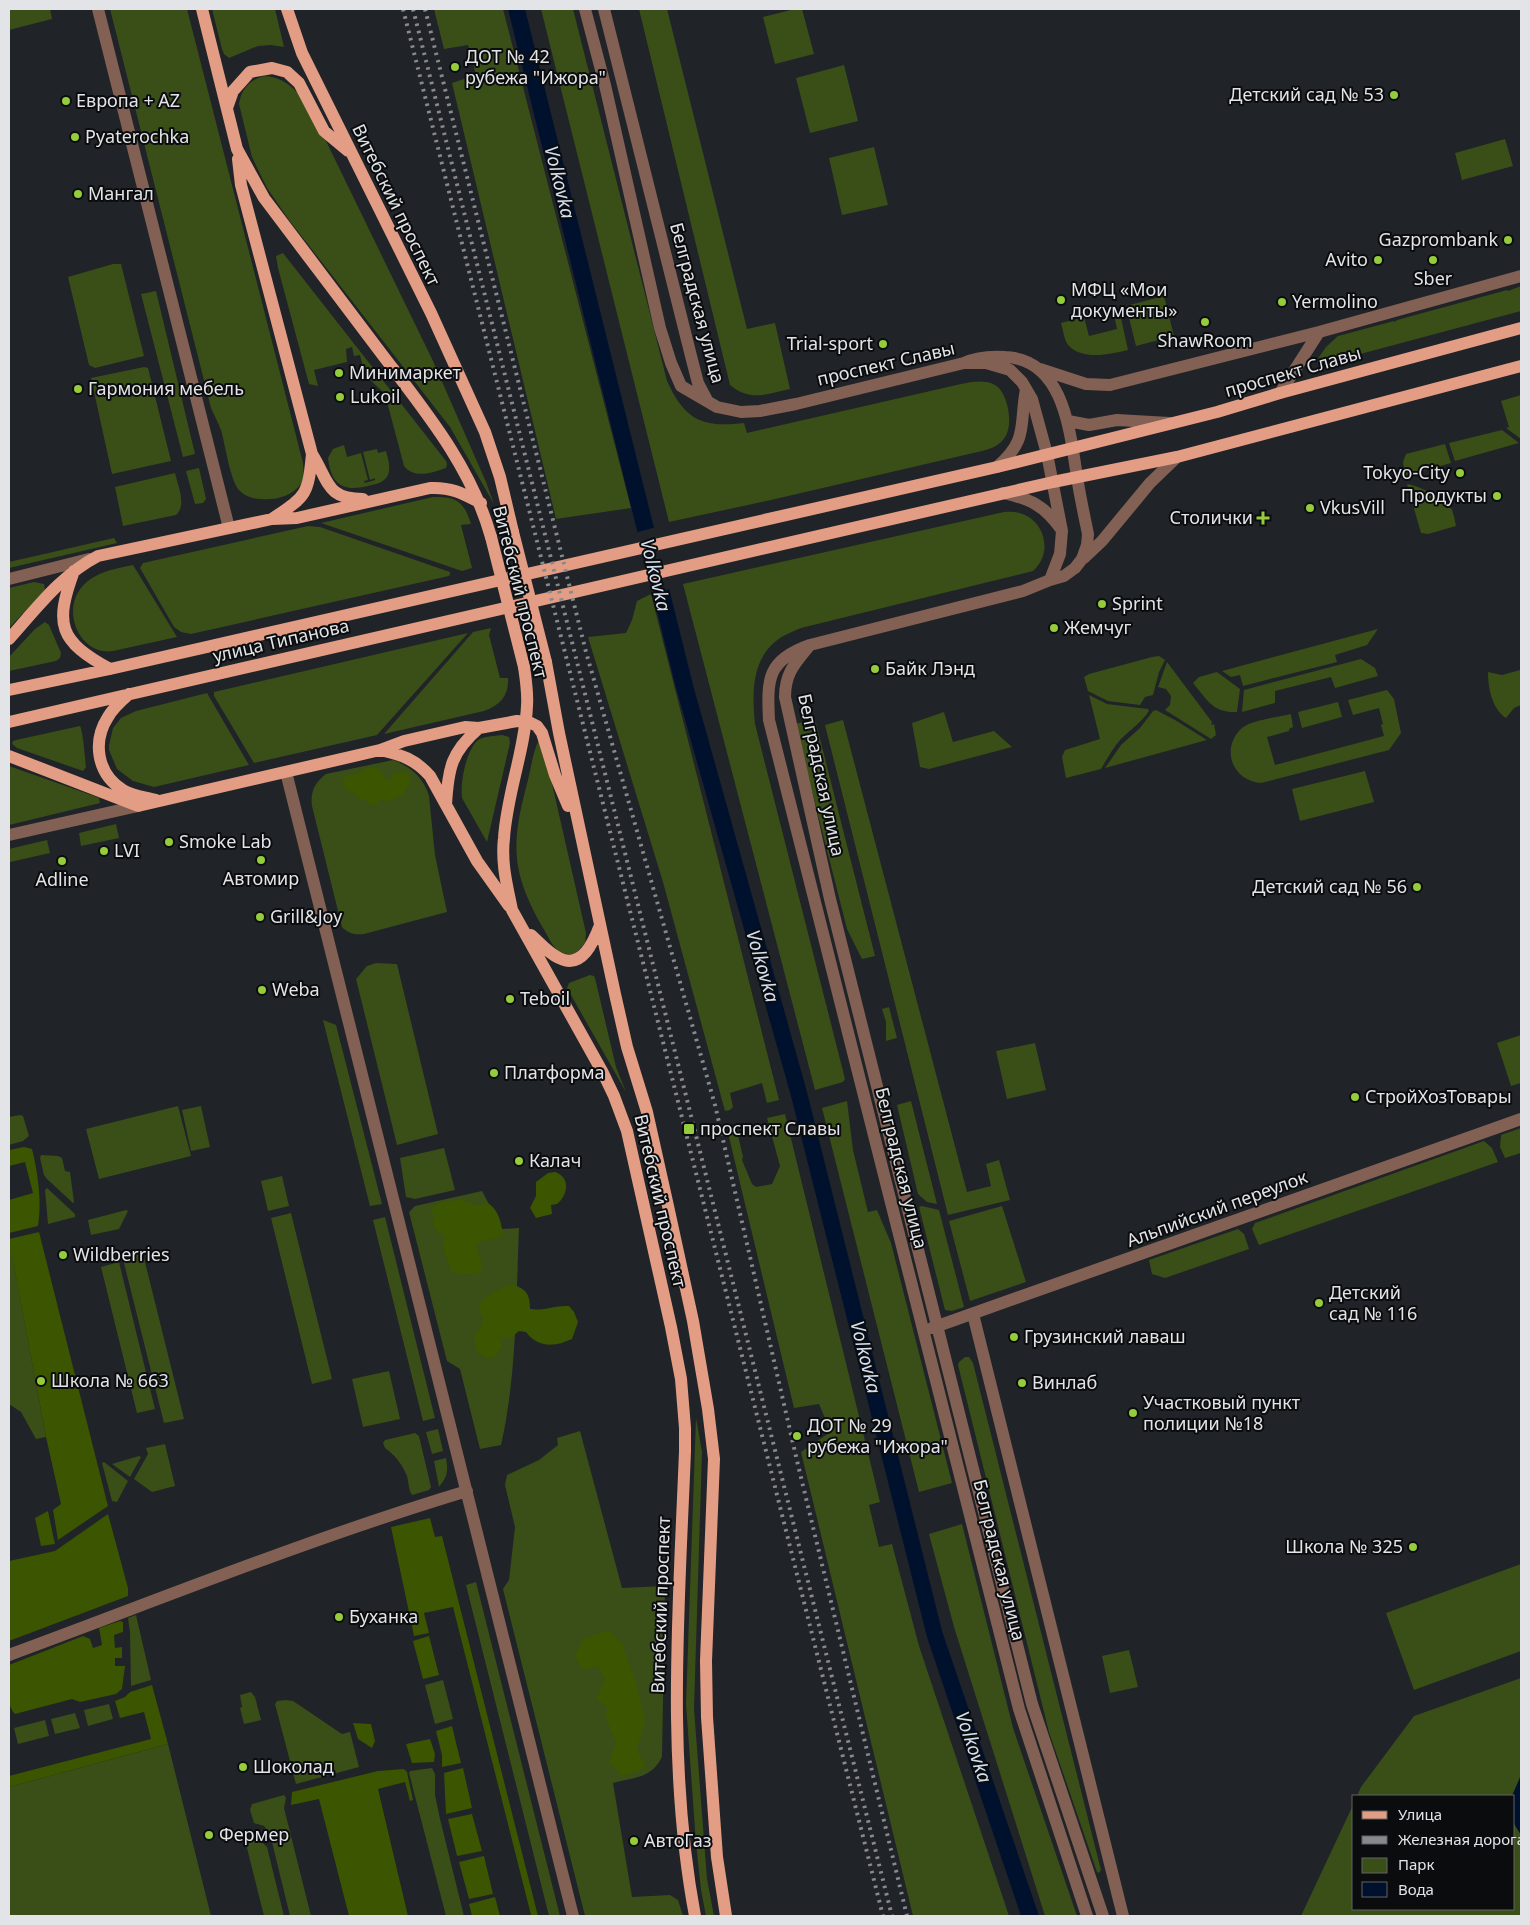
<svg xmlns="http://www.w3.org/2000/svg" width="1530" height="1925" viewBox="0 0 1530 1925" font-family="'Noto Sans',sans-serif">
  <rect width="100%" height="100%" fill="#202327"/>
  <path fill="#3a4e18" d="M9 9H50L52 19 9 30Z
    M110 9H187L303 463 304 480C296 492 285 498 271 499 260 500 247 499 239 490 230 480 225 443 221 430 218 422 214 415 211 408Z
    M212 9H275L284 47 271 45 258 46 229 58 224 54 222 49Z
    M434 9H503L631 508 556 519 452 83 476 75 468 45 444 49Z
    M541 9H573L667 381C685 420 702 428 744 423L747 433 961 384C971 382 985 379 995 385 1009 393 1015 430 1002 441 997 447 989 449 982 451L771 500 669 522Z
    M639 9H667L747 329 775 323 790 389C765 394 751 402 730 385Z
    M795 9H802L814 54 775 64 763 17Z
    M844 65 858 121 810 133 796 78Z
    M266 76C286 78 297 91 309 106L433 361 486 482 494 504 450 427 289 220 267 188 252 157 239 104C241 89 251 78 266 76Z
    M1505 139 1513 166 1462 180 1455 153Z
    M874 147 888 205 842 215 829 158Z
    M283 253 446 461 447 464 446 468C432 473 414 479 404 466L385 394 365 375 360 355 354 356 352 347 346 349 347 362 314 370 318 386 309 384 278 268 276 256Z
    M113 264H121L144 356 95 368 89 365 68 277Z
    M1521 286V311L1323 364 1318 363 1317 360 1326 347 1338 336 1394 321 1395 322 1397 320 1507 290 1508 291Z
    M156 291 195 454 183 457 141 294Z
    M1164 296 1174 336 1136 346 1126 306Z
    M1119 309 1128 350C1111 354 1082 361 1068 345 1064 340 1063 329 1061 323L1084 317 1089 336 1117 329 1113 310Z
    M144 367 148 368 171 461 112 474 91 378Z
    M1521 395V439L1506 428 1509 427 1501 401Z
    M1502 430 1519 443 1455 461 1449 443Z
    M1445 444 1451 463 1405 476 1403 462 1406 454Z
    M344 445 347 457 361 453 368 480 364 481 365 483 375 480V478L370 480 363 452 377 449 378 453 386 451C388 459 391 467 388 475 384 483 376 484 368 486 343 492 331 485 328 458L333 449Z
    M199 468 206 499 203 503 195 504 186 471Z
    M175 473C178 486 187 505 176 515L123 526 115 487Z
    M1407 484C1420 486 1446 499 1452 510 1454 515 1455 521 1456 526L1428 534 1421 533Z
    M433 497C457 496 464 502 471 524L461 525 472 568 462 571 321 523Z
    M1004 512C1012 511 1020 512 1027 516 1047 527 1051 556 1033 571L801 628C794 631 786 634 780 638 751 658 752 693 755 724L845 1079 843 1082 815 1090 683 584Z
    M308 526 320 527 450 572V574L449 576 191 634 181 632 174 627 140 568 143 563Z
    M114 538 117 543 9 568V562Z
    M133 565 177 637 113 651C81 656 61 613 81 588 94 572 114 569 133 565Z
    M34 582 44 584 45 590 9 628V588Z
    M651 594 779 1100 767 1103 762 1083 730 1093 733 1107 730 1110 725 1111 663 882 588 637 626 633 632 620 637 601Z
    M45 622 49 625 61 653 60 658 56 661 9 671V657L35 629Z
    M491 628 489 635 500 678H508C509 695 501 705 484 711L384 734 473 632Z
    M1378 629 1367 645 1335 655 1337 662 1243 686 1240 675 1231 677 1222 671Z
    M468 633 377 735 254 763 214 696V692Z
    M1159 656 1165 660 1159 672 1153 695 1145 697 1140 705 1108 701 1088 691 1084 677 1089 674 1152 657Z
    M1361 659 1375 668 1378 676 1335 688 1331 677 1275 691V703L1242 712 1244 690Z
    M1167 662 1212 722 1211 725 1214 724 1216 735 1211 739 1165 710 1170 705 1171 696 1166 689 1158 687Z
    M1520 670 1521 705 1514 708 1506 718C1492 709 1488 688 1488 672L1502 675Z
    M1217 672 1240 689 1237 712C1213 713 1208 701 1193 683L1199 677Z
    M1387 690 1394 699 1401 733 1389 750 1261 783C1232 781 1220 748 1242 728 1251 720 1278 717 1291 714L1293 727 1289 729V731L1267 737 1275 765 1384 736 1381 725 1383 724 1379 708 1353 715 1348 700Z
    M207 693 249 765 154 787 133 781 117 769 109 750V745L113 728 121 718 136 711Z
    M1089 695 1107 704 1148 709 1149 711C1141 723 1131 729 1121 739 1113 748 1107 759 1101 769L1066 778 1062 757 1065 750 1100 739Z
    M1338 702 1342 717 1302 728 1298 712Z
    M1156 710 1175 720 1207 740 1105 768 1121 745 1140 728 1153 711Z
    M944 712 953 742 994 731 1012 747 929 769 920 767 912 723Z
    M815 719 875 956 862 959 847 929 795 724Z
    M843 720 967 1192 991 1186 986 1164 999 1160 1010 1200 948 1215 825 725Z
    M80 726C83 731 85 758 86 767L83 771 17 748 12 744 13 741 16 740Z
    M502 735 509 737 510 743 487 842 462 798C460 783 466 750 478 740 484 736 494 736 502 735Z
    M539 740 543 744 586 933 585 943 575 954C555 956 552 943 543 928 510 870 511 843 528 780 531 768 533 751 539 740Z
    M393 760C410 766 424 778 429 796L435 855 447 912 364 934C355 935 349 934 342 927L312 806C310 792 315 782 326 774Z
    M9 766 94 796 99 798 100 803 9 825Z
    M1365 771 1374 802 1300 821 1292 789Z
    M116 824 119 838 81 846 79 833Z
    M47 840 50 853 10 862 9 849Z
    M376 963 397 964 438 1134 397 1145 356 979 367 966Z
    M590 975 594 976 595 978 616 1067 626 1092 567 988 569 983Z
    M889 1007 897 1038 886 1041V1022L882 1009Z
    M323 1020 336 1025 382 1204 370 1206Z
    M1521 1035V1083L1511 1086 1497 1043Z
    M1035 1043 1046 1090 1007 1099 996 1051Z
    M847 1101 853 1150 868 1212 877 1210 891 1243 952 1483 919 1492 822 1108Z
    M911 1101 937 1204 927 1202 918 1194 897 1105Z
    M178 1106 191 1156 99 1179 86 1129Z
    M201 1106 210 1147 191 1151 182 1110Z
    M785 1114 880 1502 869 1505 879 1547 892 1544 919 1646 1009 1916H913L801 1452 829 1433 827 1423 819 1404 794 1408 728 1133 737 1131 743 1157 742 1160 752 1184 756 1187 772 1184 780 1166 767 1118Z
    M20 1115 23 1116 29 1136 23 1141 9 1145V1117Z
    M1521 1128V1153L1505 1158 1500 1147 1501 1135Z
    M1484 1141 1492 1148 1498 1162 1259 1245 1252 1229 1255 1223Z
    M444 1148 455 1190 415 1199 406 1197 400 1158Z
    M41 1155 58 1156 62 1158 65 1171 70 1172 74 1202 73 1203 47 1179 44 1175 40 1158Z
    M282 1176 289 1206 268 1211 261 1181Z
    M47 1188 75 1214V1217L48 1224 45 1190Z
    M482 1191 502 1229 519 1228C516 1300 517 1374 501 1445L480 1449 460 1369 447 1361 409 1212 415 1206Z
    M922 1206 939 1210 964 1307 952 1311 945 1310 919 1207Z
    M1002 1206 1026 1282 970 1301 949 1221Z
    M126 1210 128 1211 119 1229 91 1235 88 1220Z
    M291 1213 332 1379 312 1384 271 1218Z
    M385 1217 435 1418 423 1421 373 1220Z
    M1238 1229 1244 1234 1249 1249 1165 1278 1152 1274 1149 1260Z
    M142 1250 184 1419 164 1423 122 1255Z
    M12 1255 46 1437 36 1439 21 1412 9 1404V1256Z
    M119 1262 155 1409 137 1413 101 1267Z
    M965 1357H969L973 1363 1101 1870 1099 1873 1097 1872 1049 1732 958 1365 959 1362Z
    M389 1371 400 1419 363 1427 352 1379Z
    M696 1418 702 1452 694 1709 707 1879 714 1916H706L701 1890 696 1843 686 1704Z
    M438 1429 443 1451 432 1454 426 1432Z
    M580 1431 622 1588 665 1586 662 1757C651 1779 634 1777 613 1783L632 1897 670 1895 678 1900 683 1916H585L503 1589 509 1580 515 1527 505 1485 507 1475 539 1460 558 1445 557 1438Z
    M415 1433 419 1436 431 1487 429 1490 412 1495C408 1489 409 1483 407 1476 402 1464 395 1455 385 1448L383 1443 385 1440Z
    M165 1444 175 1486 152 1492 134 1479 148 1454 146 1448Z
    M139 1456 141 1457 130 1477 112 1464Z
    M446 1458C448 1471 448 1476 439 1487L434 1461Z
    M104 1462 128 1481 117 1502 112 1501 102 1463Z
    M962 1524 1013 1728 1077 1916H1045L954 1627 929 1534Z
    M1521 1564V1651L1414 1690 1386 1613Z
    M476 1582 560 1916H549L466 1585Z
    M136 1615 151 1680 131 1686 130 1632 128 1618Z
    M1129 1650 1138 1687 1110 1693 1102 1656Z
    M1521 1678V1916H1301L1354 1803V1909H1514V1796H1357L1361 1787 1414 1716Z
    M443 1680 453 1719 435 1724 425 1685Z
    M251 1692 255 1697 261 1720 244 1724 240 1708 242 1707 240 1695Z
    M286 1700 293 1701 342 1734 350 1732 359 1767 296 1784 275 1704 277 1701Z
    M109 1704 113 1719 88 1726 84 1710Z
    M75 1713 80 1728 55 1734 51 1719Z
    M45 1720 49 1736 18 1744 14 1728Z
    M168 1744 211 1916H9V1787Z
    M432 1768 435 1774V1795L440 1819 464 1916H446L409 1773 410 1771Z
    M284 1795 286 1798 284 1808 311 1916H290L270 1834 264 1826 254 1823 250 1810 252 1804Z
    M260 1840 267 1847 284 1916H264L246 1844 248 1841Z"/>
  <path fill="#3b5500" d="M368 767C379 767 381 770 386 779L390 781 393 774 405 771 409 776V784L404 794 388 801 380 800 378 803 370 805 366 800H362L351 791 346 790 343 785 344 777 352 774 357 775Z
    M24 1147 32 1149C38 1174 42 1200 38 1226L9 1233V1200L33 1193 25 1162 9 1166V1150Z
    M555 1172C571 1177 568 1195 557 1204L551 1205 552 1214 536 1218 530 1208 536 1196V1182L548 1173Z
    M459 1199 479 1206 487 1202C499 1211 500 1219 503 1233L501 1237 483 1241 476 1245 482 1264V1271C472 1276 463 1274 452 1272 448 1259 440 1249 445 1235L438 1233 432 1223 434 1219 431 1208 438 1203Z
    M39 1232 108 1506 58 1540 53 1510 61 1504 46 1437 12 1256H9V1239Z
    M511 1284C526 1289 530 1293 530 1309 544 1311 555 1305 569 1306L574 1312 578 1322 572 1339C555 1347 538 1348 526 1332L519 1331 511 1338H501L502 1347 494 1358 485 1357 478 1353C469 1331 481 1335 483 1318 468 1300 498 1290 511 1284Z
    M48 1511 55 1544 41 1546 35 1518Z
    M108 1514 128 1588V1596L9 1641V1561L55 1551Z
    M430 1518 435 1537 442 1536 538 1916H526L531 1915 453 1607 424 1613 429 1633 414 1636 391 1527Z
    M120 1621 123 1622V1632L114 1635 115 1648 122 1647V1658H115V1666H125L122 1689 116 1694 80 1702 72 1699 15 1714C4 1704 9 1678 9 1665L83 1636 90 1639 93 1648 102 1645 99 1628Z
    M608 1630 622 1643 636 1682 645 1721 637 1750 646 1766 638 1771 622 1776 609 1762 616 1743 606 1719 607 1707 596 1699 605 1679 597 1666 582 1670 575 1655 583 1639Z
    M429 1636 439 1675 423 1679 413 1641Z
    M152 1685 168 1744 9 1787V1776L151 1739 144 1712 120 1718 115 1701 125 1697 130 1692Z
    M353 1723 371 1724 375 1741 372 1748 358 1739Z
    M452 1726 461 1763 442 1767V1755L436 1731Z
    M430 1739 435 1754 434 1762 412 1763 406 1744Z
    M463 1768 472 1808 446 1814 444 1773Z
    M404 1769 407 1772 413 1800 410 1801 405 1782 378 1789 408 1916H349L319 1799 291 1805 292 1792 378 1771Z
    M472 1814 482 1851 457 1856 448 1819Z
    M484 1856 493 1894 469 1899 459 1862Z
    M495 1897 500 1916H472L469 1904Z"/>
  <path fill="#00112d" d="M508 9H525L693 685 807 1092 942 1631 1039 1916H1021L927 1637 791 1096 675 684Z
    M1521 1775V1835L1514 1824V1796H1512Z"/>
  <path fill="#202327" d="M656 527 671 589 650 593 635 533Z"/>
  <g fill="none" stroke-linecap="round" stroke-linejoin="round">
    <path stroke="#826054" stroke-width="12" d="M98 9 229 528
      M585 9 605 85 660 328 671 363 681 386 717 407 741 412 760 411 796 404 964 363H986L1010 370 1022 382 1032 399 1047 454 1062 531 1060 554 1050 580
      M604 9 692 360 698 383 708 402
      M964 363C977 357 990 356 1005 357 1064 359 1070 432 1077 477 1080 496 1084 515 1088 534L1087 545 1082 559 1075 568 1064 576 1050 580 1023 591 810 645C767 660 767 679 769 720L1019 1709 1087 1916
      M1040 369 1086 384 1110 385 1319 332
      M1280 393 1319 332 1521 276
      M1068 421 1089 425 1117 420 1169 423
      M997 467C1029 439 1019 426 1026 389
      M1003 493C1030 499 1044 505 1061 529
      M1084 558 1102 541 1150 483 1177 457
      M9 579 89 559
      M810 645C795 663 785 673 785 697L830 899 1032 1704 1103 1916
      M286 772 573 1916
      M9 835 138 806
      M973 1314 1123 1916
      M932 1328 1521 1119
      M9 1655C161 1599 311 1538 467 1491"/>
    <path stroke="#e39d84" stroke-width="12" d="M202 9 237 149 264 198C303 250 342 301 381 353 425 411 471 466 491 537
      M287 9 302 53 431 313 485 432 500 477 513 532
      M227 108 233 91 250 72 272 68 287 72 299 83 324 131 348 151
      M238 159 241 185 312 454C329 481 326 499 363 499
      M272 519C306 496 308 496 312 454
      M74 571C54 625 59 641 110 669
      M9 639C36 609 61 575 98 556L272 519 297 518 430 488C451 487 462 493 481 503
      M546 662 559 733 615 994 627 1047 647 1112 668 1206 693 1321 708 1409 714 1459 706 1661 707 1717 717 1857 726 1916
      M524 667C526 680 528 693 527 706 525 750 507 793 504 838 501 863 507 885 512 910L603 1073 614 1096 627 1131 671 1327 681 1379 685 1428V1451C679 1606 666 1762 695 1916
      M9 690 110 669 997 467 1217 412 1280 393 1521 328
      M129 694C121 701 113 708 108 717 92 742 97 774 123 790 133 796 146 797 156 800
      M9 722 1053 482 1177 457 1521 366
      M380 750C402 755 415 759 430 776L477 861 509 906
      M9 756 138 806 380 750 404 741 465 727 479 728 517 721 529 722 537 726 542 733 555 775 568 806
      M446 805C448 769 451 752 479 728
      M531 935C540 943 548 953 559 958 582 970 594 941 600 925"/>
    <path stroke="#87898d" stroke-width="4" stroke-dasharray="2.5 5" stroke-linecap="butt" d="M403 9 883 1916
      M413 9 892 1916
      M425 9 586 652 715 1105 798 1465 907 1916"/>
    <path stroke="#e39d84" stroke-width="12" d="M513 532 546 662
      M491 537 524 667"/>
  </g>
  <g fill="#95cc3b" stroke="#0b0c0e" stroke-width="2">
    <circle cx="455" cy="67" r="5"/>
    <circle cx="1394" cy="95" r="5"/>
    <circle cx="66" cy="101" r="5"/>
    <circle cx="75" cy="137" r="5"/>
    <circle cx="78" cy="194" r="5"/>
    <circle cx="1508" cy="240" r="5"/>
    <circle cx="1378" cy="260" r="5"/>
    <circle cx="1433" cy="260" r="5"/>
    <circle cx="1061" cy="300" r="5"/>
    <circle cx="1282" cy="302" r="5"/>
    <circle cx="1205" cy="322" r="5"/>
    <circle cx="883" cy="344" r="5"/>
    <circle cx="339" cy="373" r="5"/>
    <circle cx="78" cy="389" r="5"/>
    <circle cx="340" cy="397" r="5"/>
    <circle cx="1460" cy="473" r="5"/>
    <circle cx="1497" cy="496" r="5"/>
    <circle cx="1310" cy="508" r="5"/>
    <path d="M1260.5 510.5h5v5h5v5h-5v5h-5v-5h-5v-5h5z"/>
    <circle cx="1102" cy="604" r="5"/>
    <circle cx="1054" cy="628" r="5"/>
    <circle cx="875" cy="669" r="5"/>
    <circle cx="169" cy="842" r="5"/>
    <circle cx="104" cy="851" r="5"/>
    <circle cx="261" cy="860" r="5"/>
    <circle cx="62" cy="861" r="5"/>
    <circle cx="1417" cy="887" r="5"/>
    <circle cx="260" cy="917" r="5"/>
    <circle cx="262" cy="990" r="5"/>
    <circle cx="510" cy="999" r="5"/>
    <circle cx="494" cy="1073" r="5"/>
    <circle cx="1355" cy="1097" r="5"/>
    <rect x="683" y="1123" width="12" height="12" rx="2.5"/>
    <circle cx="519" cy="1161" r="5"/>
    <circle cx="63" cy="1255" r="5"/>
    <circle cx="1319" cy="1303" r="5"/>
    <circle cx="1014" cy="1337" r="5"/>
    <circle cx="41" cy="1381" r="5"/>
    <circle cx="1022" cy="1383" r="5"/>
    <circle cx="1133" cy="1413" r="5"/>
    <circle cx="797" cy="1436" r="5"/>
    <circle cx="1413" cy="1547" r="5"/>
    <circle cx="339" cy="1617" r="5"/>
    <circle cx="243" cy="1767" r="5"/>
    <circle cx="209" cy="1835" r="5"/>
    <circle cx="634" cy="1841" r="5"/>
  </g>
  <g text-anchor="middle" stroke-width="4" stroke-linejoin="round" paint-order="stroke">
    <g font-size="18" fill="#e2e4e7" stroke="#0b0c0e" text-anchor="start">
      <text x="465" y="63">ДОТ № 42<tspan x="465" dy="21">рубежа "Ижора"</tspan></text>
      <text x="1384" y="101" text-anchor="end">Детский сад № 53</text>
      <text x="76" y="107">Европа + AZ</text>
      <text x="85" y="143">Pyaterochka</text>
      <text x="88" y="200">Мангал</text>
      <text x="1498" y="246" text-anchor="end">Gazprombank</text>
      <text x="1368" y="266" text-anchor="end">Avito</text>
      <text x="1433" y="285" text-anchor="middle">Sber</text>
      <text x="1071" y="296">МФЦ «Мои<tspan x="1071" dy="21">документы»</tspan></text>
      <text x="1292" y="308">Yermolino</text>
      <text x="1205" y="347" text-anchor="middle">ShawRoom</text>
      <text x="873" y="350" text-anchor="end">Trial-sport</text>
      <text x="349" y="379">Минимаркет</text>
      <text x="88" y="395">Гармония мебель</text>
      <text x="350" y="403">Lukoil</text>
      <text x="1450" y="479" text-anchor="end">Tokyo-City</text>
      <text x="1487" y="502" text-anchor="end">Продукты</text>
      <text x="1320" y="514">VkusVill</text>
      <text x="1253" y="524" text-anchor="end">Столички</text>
      <text x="1112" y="610">Sprint</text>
      <text x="1064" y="634">Жемчуг</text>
      <text x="885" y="675">Байк Лэнд</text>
      <text x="179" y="848">Smoke Lab</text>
      <text x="114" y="857">LVI</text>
      <text x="261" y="885" text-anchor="middle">Автомир</text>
      <text x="62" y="886" text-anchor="middle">Adline</text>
      <text x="1407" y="893" text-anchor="end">Детский сад № 56</text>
      <text x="270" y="923">Grill&amp;Joy</text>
      <text x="272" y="996">Weba</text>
      <text x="520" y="1005">Teboil</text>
      <text x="504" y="1079">Платформа</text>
      <text x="1365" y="1103">СтройХозТовары</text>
      <text x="700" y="1135">проспект Славы</text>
      <text x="529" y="1167">Калач</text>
      <text x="73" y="1261">Wildberries</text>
      <text x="1329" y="1299">Детский<tspan x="1329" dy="21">сад № 116</tspan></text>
      <text x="1024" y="1343">Грузинский лаваш</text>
      <text x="51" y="1387">Школа № 663</text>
      <text x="1032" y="1389">Винлаб</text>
      <text x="1143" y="1409">Участковый пункт<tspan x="1143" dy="21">полиции №18</tspan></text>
      <text x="807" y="1432">ДОТ № 29<tspan x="807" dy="21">рубежа "Ижора"</tspan></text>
      <text x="1403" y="1553" text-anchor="end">Школа № 325</text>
      <text x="349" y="1623">Буханка</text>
      <text x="253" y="1773">Шоколад</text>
      <text x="219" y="1841">Фермер</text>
      <text x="644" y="1847">АвтоГаз</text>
    </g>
    <g font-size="18" fill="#e2e4e7" stroke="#0b0c0e">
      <text transform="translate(396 205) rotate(64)" y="6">Витебский проспект</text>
      <text transform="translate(697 303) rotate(75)" y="6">Белградская улица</text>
      <text transform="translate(886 364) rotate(-13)" y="6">проспект Славы</text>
      <text transform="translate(1293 372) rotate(-16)" y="6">проспект Славы</text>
      <text transform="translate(520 592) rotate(76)" y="6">Витебский проспект</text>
      <text transform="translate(281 641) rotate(-13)" y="6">улица Типанова</text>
      <text transform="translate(821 775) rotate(78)" y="6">Белградская улица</text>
      <text transform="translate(901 1168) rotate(76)" y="6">Белградская улица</text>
      <text transform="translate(660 1201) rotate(77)" y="6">Витебский проспект</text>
      <text transform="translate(1217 1209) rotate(-20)" y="6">Альпийский переулок</text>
      <text transform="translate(999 1560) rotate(76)" y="6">Белградская улица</text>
      <text transform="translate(661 1605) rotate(-88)" y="6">Витебский проспект</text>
    </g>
    <g font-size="19" font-style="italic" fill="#d3e0f1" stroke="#0b0c0e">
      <text transform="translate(560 182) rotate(76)" y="7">Volkovka</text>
      <text transform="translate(656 575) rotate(76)" y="7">Volkovka</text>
      <text transform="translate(763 966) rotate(74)" y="7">Volkovka</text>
      <text transform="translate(866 1357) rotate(76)" y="7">Volkovka</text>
      <text transform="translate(974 1747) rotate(71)" y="7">Volkovka</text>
    </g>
  </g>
  <rect width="1530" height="1925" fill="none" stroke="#e2e4e7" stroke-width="20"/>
  <rect x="1352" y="1795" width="162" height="115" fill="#0b0c0e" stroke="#616265"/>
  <rect x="1362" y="1811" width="25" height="8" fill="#e39d84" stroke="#616265"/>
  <text x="1398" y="1820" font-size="15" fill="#e2e4e7">Улица</text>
  <rect x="1362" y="1836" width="25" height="8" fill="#87898d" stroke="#616265"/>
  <text x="1398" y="1845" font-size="15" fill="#e2e4e7">Железная дорога</text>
  <rect x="1362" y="1858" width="25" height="15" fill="#3a4e18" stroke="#616265"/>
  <text x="1398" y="1870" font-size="15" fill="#e2e4e7">Парк</text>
  <rect x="1362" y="1882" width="25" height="15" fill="#00112d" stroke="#616265"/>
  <text x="1398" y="1895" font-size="15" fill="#e2e4e7">Вода</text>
</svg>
